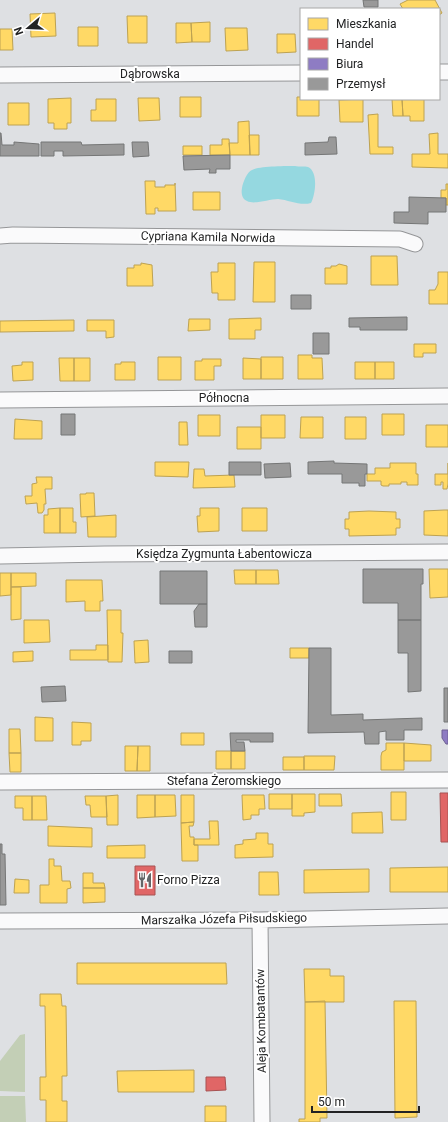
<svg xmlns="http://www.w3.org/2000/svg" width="448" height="1122" viewBox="0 0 448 1122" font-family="Roboto,sans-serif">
  <rect width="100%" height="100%" fill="#dee0e3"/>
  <path fill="#c3cfb6" d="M25 1034V1092L0 1091V1061L20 1035Z
    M0 1096H25L26 1122H0Z"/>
  <path fill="#95d8e0" d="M295 166C299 167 305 166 308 167 319 172 315 196 311 203 300 206 289 200 278 199 269 199 255 205 247 201 242 199 241 193 242 188 243 182 247 172 252 170 259 166 286 166 295 166Z"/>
  <path fill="#ffd966" stroke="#bda252" d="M408 0H435L442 13 439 15V9H403L400 4Z
    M55 13 56 36 31 37 30 14Z
    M127 16H147V43H128Z
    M210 22V42H192L191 23Z
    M176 23H191L192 42 176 43Z
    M78 27H98V46H78Z
    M225 28H247L248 50 226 51Z
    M0 29H12L13 50H0Z
    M277 34H295L296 52 277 53Z
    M180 97H201V117H180Z
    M297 97H301V99H319V116H297Z
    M71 98V123H67V129H54V123H48V99Z
    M138 98H159L160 120 139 121Z
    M96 99H116V121H91V110H96Z
    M363 99V122H340L339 100Z
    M392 99H402L403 116H393Z
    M402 99H424V121H410V116H403Z
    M8 103H29V125H8Z
    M378 114V147H393V154H370L368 115Z
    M249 121 250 155H230L229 143H238V122Z
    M438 133V154H448V168L412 167V154H430L429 134Z
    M249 135H259V155H250Z
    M222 139H229L230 155H210V145H222Z
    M183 146H202V155H183Z
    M145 181H155V187H165V185H175V183L176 211H158V208H155V214H146Z
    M446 184H448V205H446V198H441V190H446Z
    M193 192H220V210H193Z
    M371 256H397L398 285H371Z
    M254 262H275V302H253Z
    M141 263 152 265 153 286H127V268H134V265H141Z
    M218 263H235V300H218V293H212L211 272H218Z
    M339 264 347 266V284H325V268H331V266H336Z
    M438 272H448V304H429V290H435L438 284Z
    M261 318V330H255V339H229V319Z
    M189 319H210V330L188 331Z
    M74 320V331L0 332V321Z
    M87 320H114V337L106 338V331H87Z
    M414 344H436V353H423V357H414Z
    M298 355H312V358H322L323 379H298Z
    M158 357H181V380H158Z
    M261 357H283V379H261Z
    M59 358H74V381H60Z
    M74 358H90V381H74Z
    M243 358 261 359V379H243Z
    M202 359H221V366H214V380H195V361H202Z
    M22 362H33V380L13 381 12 366 22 365Z
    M121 362H135V380H115V364H121Z
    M355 362H375V379H355Z
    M375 362H394V379H375Z
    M382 414H404V435H382Z
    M198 415H220V436H198Z
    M261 415H285V438H261Z
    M301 417H323V438H300Z
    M345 417H366V439H345Z
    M15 419 42 421V439H14Z
    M179 422H187L188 445H179Z
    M426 425H448V447H426Z
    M237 427H261V449H237Z
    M155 462H189L188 477 155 476Z
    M390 463H416V474H418V485H407V482H401V484H389V486H383L381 485V481H367V474H375V468H390Z
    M448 463V484L447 489H443V482H441V485H435V474H448Z
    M194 469H204L205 476 234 475 235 487 193 488Z
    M36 477H52V489H45L46 504H44V510L42 513H38L37 503 26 504 25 496H32V484L37 483Z
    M86 493H94L95 516 81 517 80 494H86Z
    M60 508V533H44V515H48V509Z
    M60 508H73V522H76V533H60Z
    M200 508H219V531L198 532 197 516H200Z
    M242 508H267V531H242Z
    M444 510H448V536L424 535V511Z
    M369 511 396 512V519H400V528H396V535L349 536V529H345V519H349V512Z
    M116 515V537H88L87 517Z
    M429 569H448V597L430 598Z
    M234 570H256V584H235Z
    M256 570H278L279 584H256Z
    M0 573H11V595L0 596Z
    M11 573H36V586L11 587Z
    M66 580H102L103 601H100V611H85V601L66 602Z
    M11 587H21V619L11 620Z
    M107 610H121V633H123L122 662H108Z
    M24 620H49L50 642 24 643Z
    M148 640 149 662 135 663 134 641Z
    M96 645H108V660H70V650H96Z
    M290 648H309V658H290Z
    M33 651V661L13 662V652Z
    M35 717 53 718V741H35Z
    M72 722 91 723V741H81V745H72Z
    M9 729H20L21 753H9Z
    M181 733H204V745H181Z
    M386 743H404V770H381V756L382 752 386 750Z
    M404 743 431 745V761H404Z
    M125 746H138L137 771H125Z
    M138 746H150V771H137Z
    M216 751H231V769H216Z
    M231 751H245V769H231Z
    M9 753H21V772H10Z
    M304 756H335L334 770H304Z
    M283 757H304V770H283Z
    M391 792H406V820H391Z
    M269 794H292V809H269Z
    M292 794H315V812L304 813V816H292Z
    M319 794H341L342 806H319Z
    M118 795V825H107L106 796Z
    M137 795H155V817L137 818Z
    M155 795H175L176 816 155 817Z
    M181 795H194V822L181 823Z
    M242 795H264L265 809H259V815H251V819L243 820Z
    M15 796H32V820H23V808H15Z
    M32 796H46L47 820H32Z
    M85 796H106L107 817H91L90 805H86Z
    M382 812 383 833H352V813Z
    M209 821H218L219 845H194V839H210Z
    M194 822 193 826H189L190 837H194V845H198V861H182L181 823Z
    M48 826 92 828V847L48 846Z
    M256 833H268V844H273V857L235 858V845L243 844V840L256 839Z
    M145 845V858H107V846Z
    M49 859H54V866H61L62 881H70L71 888 67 889V903H40V885H49Z
    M448 867V892H390V868Z
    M369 869V892L304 893V870Z
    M259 872H278L279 895H259Z
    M83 873H93V883H104L105 888H83Z
    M15 879 29 880V893H14Z
    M83 888H105V902L83 903Z
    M77 963H226L227 984H77Z
    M304 969H330V976H344V1002H305Z
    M40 994H61L62 1006H66L67 1076H62V1101H67V1122H46V1100H40V1077H46L45 1006H40Z
    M325 1001 327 1118H320V1122H299V1119H305V1002Z
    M394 1001H416L417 1117 395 1118Z
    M194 1070V1092H118L117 1071Z
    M205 1106H226V1122H205Z"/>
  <path fill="#e06666" stroke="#a75252" d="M440 793H448V842H441Z
    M135 866H155V895H135Z
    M206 1077H225L226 1090 206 1091Z"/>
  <path fill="#8e7cc3" stroke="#6e6193" d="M442 730H448V744H446L442 738Z"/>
  <path fill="#999" stroke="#757676" d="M363 0H378V7H364Z
    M0 133H1L2 145H14V142L39 144V156H0Z
    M329 137H336L337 154 305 155V143L328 142Z
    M41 142H81L82 145 124 144V155L63 156V151H54V156H41Z
    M132 142H148L149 156 133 157Z
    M230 155V169H216V173H209L210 169 184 170 183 156Z
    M409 197 446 198V212H428V224L394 223V212H409Z
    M291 295H311V309H291Z
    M407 317V330H360V327H349V318Z
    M313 333H329V354H313Z
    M61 414H75V435H61Z
    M334 461V463L367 464V474H365V486H359V483H342V474H308V462Z
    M229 462H261V475H229Z
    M290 463 291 477 265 478 264 464Z
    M363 569H423V584H421V620H398V603H363Z
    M160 571H207V604H160Z
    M199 604H207V627H195L194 611Z
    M398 620H421V691L408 692V653H398Z
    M309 648H331V715L363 714V720L422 718V730H404V740H386V731L379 732V744H365L364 732 308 733Z
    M169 651H192V663H169Z
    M65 686 66 701 42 702 41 687Z
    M444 688H448V722H444Z
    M230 733H273V742H250V740H236V742H244L245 751H231Z
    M0 844H2V854H5L6 905H0Z"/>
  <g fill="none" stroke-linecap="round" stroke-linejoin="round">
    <g stroke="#959698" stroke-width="17">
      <path id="minor" d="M439 72H448
        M0 75 301 73
        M0 236 13 235 400 239 415 244
        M0 400 448 396
        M0 556 105 554 448 552
        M0 782 448 780
        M260 920 262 1122
        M0 921 260 920 448 916"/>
    </g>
    <use href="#minor" stroke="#fafafb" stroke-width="15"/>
  </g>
  <defs>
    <g id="restaurant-bare" transform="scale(1.2)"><path d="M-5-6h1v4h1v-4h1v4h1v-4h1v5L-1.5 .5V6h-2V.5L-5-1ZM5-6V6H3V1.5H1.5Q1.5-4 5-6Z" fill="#646567" stroke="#fff" stroke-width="2.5" paint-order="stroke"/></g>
  </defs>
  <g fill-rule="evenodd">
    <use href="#restaurant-bare" x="145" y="880"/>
  </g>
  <g text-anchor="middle" stroke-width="4" stroke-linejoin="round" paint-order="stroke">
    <g font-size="12" fill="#222324" stroke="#fff">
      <text x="150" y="78">Dąbrowska</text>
      <text transform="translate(208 237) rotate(1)" y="4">Cypriana Kamila Norwida</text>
      <text x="224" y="402">Północna</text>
      <text x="224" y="558">Księdza Zygmunta Łabentowicza</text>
      <text x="224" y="785">Stefana Żeromskiego</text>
      <text transform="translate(224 919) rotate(-1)" y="4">Marszałka Józefa Piłsudskiego</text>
      <text transform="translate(261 1021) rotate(-91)" y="4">Aleja Kombatantów</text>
    </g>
    <g font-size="12" fill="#222324" stroke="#fff" text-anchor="start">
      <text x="157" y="884">Forno Pizza</text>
    </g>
  </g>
  <rect x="300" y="8" width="140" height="92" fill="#ffffff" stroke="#a7a7a7"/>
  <rect x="308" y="18" width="20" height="12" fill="#ffd966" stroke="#a7a7a7"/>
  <text x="336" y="28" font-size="12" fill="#222324">Mieszkania</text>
  <rect x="308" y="38" width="20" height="12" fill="#e06666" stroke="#a7a7a7"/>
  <text x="336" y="48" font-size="12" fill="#222324">Handel</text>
  <rect x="308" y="58" width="20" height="12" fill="#8e7cc3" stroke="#a7a7a7"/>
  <text x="336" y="68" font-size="12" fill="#222324">Biura</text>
  <rect x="308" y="78" width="20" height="12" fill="#999999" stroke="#a7a7a7"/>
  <text x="336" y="88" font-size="12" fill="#222324">Przemysł</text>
  <g transform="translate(28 28) rotate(251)" stroke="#ffffff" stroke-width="3" paint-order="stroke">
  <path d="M0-3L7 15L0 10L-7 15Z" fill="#222324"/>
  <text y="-6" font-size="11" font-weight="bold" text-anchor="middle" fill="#222324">N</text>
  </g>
  <path d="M312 1106v6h107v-6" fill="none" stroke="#222324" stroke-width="2"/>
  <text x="318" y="1106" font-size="12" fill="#222324" stroke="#ffffff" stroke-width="3" paint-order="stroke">50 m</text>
</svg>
